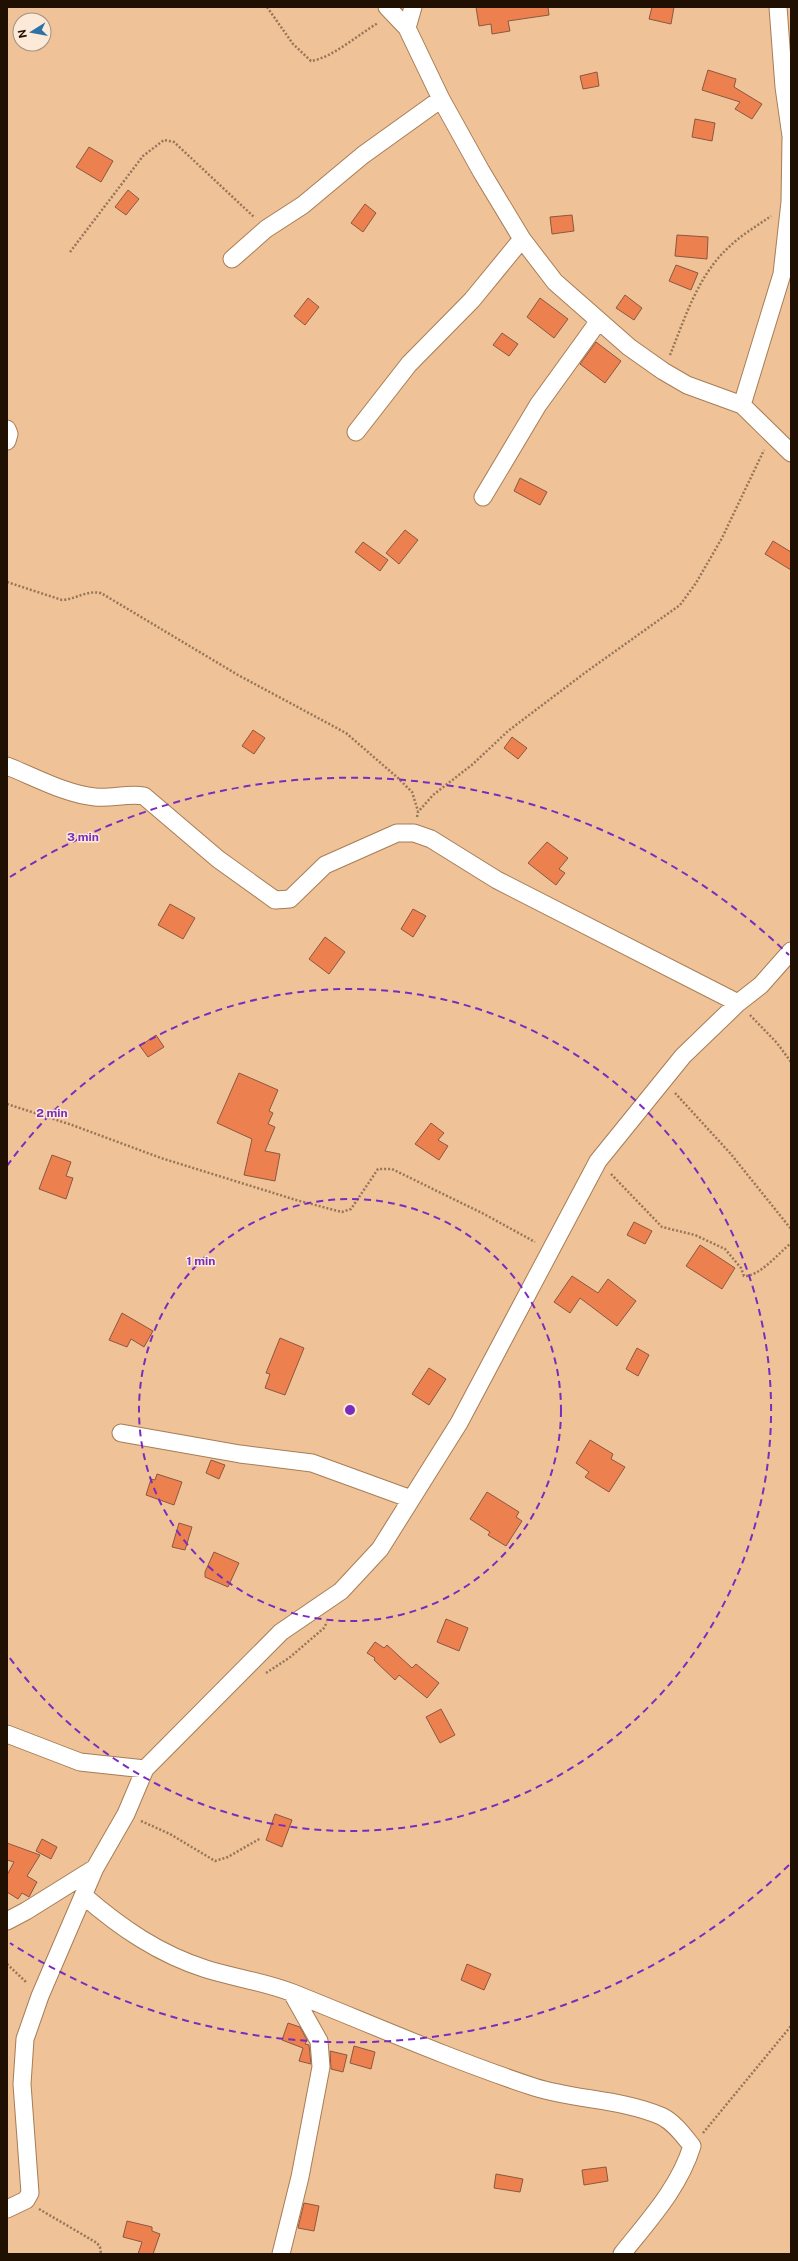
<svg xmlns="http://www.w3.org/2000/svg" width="798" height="2261" viewBox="0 0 798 2261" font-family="'Public Sans',sans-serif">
  <rect width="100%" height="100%" fill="#efc298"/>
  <path fill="#ec804e" stroke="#8b5841" d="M476 7H548L549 15 508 21 510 31 492 34 491 24 479 26Z
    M652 7H674L671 24 649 19Z
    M708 70 736 79 734 87 762 104 752 119 735 109 740 102 702 90Z
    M597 72 599 86 583 89 580 76Z
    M695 119 715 123 712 141 692 137Z
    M89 147 113 161 101 182 76 167Z
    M128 190 139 199 126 215 115 207Z
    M365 204 376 213 363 232 351 223Z
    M572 215 574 231 552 234 550 217Z
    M677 235 708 237 707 259 675 256Z
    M676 265 698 273 691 290 669 281Z
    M625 295 642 308 634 320 616 308Z
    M308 298 319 307 305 325 294 316Z
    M540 298 568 319 554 338 527 317Z
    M502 333 518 344 509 356 493 345Z
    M596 342 621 361 605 383 580 364Z
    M520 478 547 492 540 505 514 491Z
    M405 530 418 540 399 564 386 553Z
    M773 541 791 552V570L765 554Z
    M363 542 388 560 380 571 355 552Z
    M253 730 265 738 254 754 242 746Z
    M512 737 527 748 518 759 504 748Z
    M547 842 568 858 559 869 565 873 556 885 528 863Z
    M170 904 195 918 183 939 158 925Z
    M413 909 426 916 413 937 401 929Z
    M325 937 345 952 329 974 309 959Z
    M156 1035 164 1047 148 1057 140 1046Z
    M239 1073 278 1090 269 1111 273 1113 268 1124 275 1127 265 1151 280 1154 275 1181 244 1175 252 1139 217 1123Z
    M431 1123 444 1133 438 1140 448 1146 439 1160 415 1144Z
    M52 1155 71 1162 66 1176 73 1178 66 1199 39 1189Z
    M634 1222 652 1231 645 1244 627 1235Z
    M700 1245 735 1268 722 1289 686 1266Z
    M572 1276 598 1293 608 1279 636 1301 617 1326 580 1298 570 1313 554 1302Z
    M122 1313 153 1331 144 1347 131 1339 127 1347 109 1340Z
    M280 1338 304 1348 285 1395 265 1388 270 1374 266 1373Z
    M637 1348 649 1355 638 1376 626 1369Z
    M429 1368 446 1379 429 1405 412 1394Z
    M590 1440 613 1454 611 1459 625 1467 609 1492 585 1477 589 1472 576 1463Z
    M211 1460 225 1465 219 1479 206 1473Z
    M157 1474 182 1482 174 1505 146 1495 151 1479 155 1480Z
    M487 1492 519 1512 516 1517 522 1521 506 1546 488 1535 490 1532 470 1519Z
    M179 1523 192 1527 185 1550 172 1547Z
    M214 1552 239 1563 228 1587 205 1577V1572Z
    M446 1619 468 1628 459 1651 437 1642Z
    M375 1642 384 1648 387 1645 412 1668 416 1664 439 1683 427 1698 399 1675 395 1680 374 1660 375 1658 367 1653Z
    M441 1709 455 1735 440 1743 426 1717Z
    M275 1814 292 1820 282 1847 266 1840Z
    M42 1839 57 1847 51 1859 36 1851Z
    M7 1843 40 1855 27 1876 37 1882 29 1897 22 1893 18 1899 7 1892V1875L14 1862 7 1860Z
    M467 1964 491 1974 484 1990 461 1980Z
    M288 2023 300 2027 307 2040 305 2044 309 2045 311 2064 299 2061 303 2048 282 2040Z
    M354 2046 375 2052 371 2069 350 2063Z
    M330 2051 347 2055 343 2072 331 2069Z
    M606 2167 608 2181 584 2185 582 2170Z
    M496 2174 523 2179 520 2192 494 2188Z
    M304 2203 319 2206 314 2231 298 2228Z
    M127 2221 152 2227V2231L160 2234 153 2254H138L142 2242 123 2237Z"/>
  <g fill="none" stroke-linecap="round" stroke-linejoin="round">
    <g stroke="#a77d55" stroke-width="19">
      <path id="minor" d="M387 7 407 28 441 99 481 171 522 239 555 282 629 347 663 371 687 385 742 405 791 453
        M778 7 784 87 791 136
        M407 28 413 7
        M232 259 266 229 303 205 363 155 441 99
        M742 405 782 274 790 202 791 139
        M7 429 9 434 7 441
        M356 432 409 364 472 300 522 239
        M483 497 538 405 598 322
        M7 766C35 777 65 794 95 797 111 799 128 793 144 796L218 859 275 900 290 899 325 865 397 833H414L431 839 497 880 738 1003
        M121 1433 240 1454 312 1463 411 1499
        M7 1734 80 1762 145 1769 281 1632 341 1591 380 1549 459 1423 598 1161 683 1056 738 1003 761 985 791 951
        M84 1896C121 1928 159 1954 206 1969 235 1978 265 1982 293 1993 373 2025 452 2060 534 2087 575 2100 621 2099 661 2116 674 2122 684 2136 692 2146 679 2188 649 2220 622 2254
        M7 1921 26 1911 95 1868
        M7 2209 26 2200 30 2193 22 2084 25 2039 40 1996 95 1868 126 1814 145 1769
        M281 2254 300 2177 321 2067 319 2041 292 1993"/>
    </g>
    <path stroke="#967658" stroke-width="2.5" stroke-dasharray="2 2" stroke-linecap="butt" d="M267 7 293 44 311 61C332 58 359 34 378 23
      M70 252 143 156 164 140 174 142 254 217
      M670 355C685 318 698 275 729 247 741 235 757 226 771 216
      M7 582 62 600C77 599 86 590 101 593L238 675 346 733 398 778 412 792 418 811
      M417 817 418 812 433 795 473 764 508 731 586 672 680 605 696 583 722 538 764 450
      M750 1015 777 1043 791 1062
      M675 1093 730 1153 791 1229
      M7 1104 72 1125 161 1158 296 1200 342 1212 351 1209 378 1169H392L484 1214 535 1242
      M611 1174 662 1227 695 1235 725 1249 741 1268 744 1276C759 1277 779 1253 791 1243
      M266 1673 289 1658 324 1628 327 1622
      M141 1821 170 1834 215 1861 228 1857 261 1838
      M7 1964 27 1983
      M703 2133 791 2026
      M39 2209 97 2243 100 2247 101 2254"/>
    <use href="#minor" stroke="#fff" stroke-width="17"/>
  </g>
  <g fill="none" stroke="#7b2cbf" stroke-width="2" stroke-dasharray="7 5">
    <circle cx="350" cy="1410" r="211"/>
    <path d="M7 1166A421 421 0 1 1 7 1654"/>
    <path d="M789 1865A632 632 0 0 1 10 1943M10 877A632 632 0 0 1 789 955"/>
  </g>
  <circle cx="350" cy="1410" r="6" fill="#7b2cbf" stroke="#fce9d8" stroke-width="2"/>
  <g font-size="12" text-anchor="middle" font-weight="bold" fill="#7b2cbf" stroke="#fce9d8" stroke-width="3" stroke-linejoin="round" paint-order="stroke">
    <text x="83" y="841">3 min</text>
    <text x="52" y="1117">2 min</text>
    <text x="201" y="1265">1 min</text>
  </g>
  <rect width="798" height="2261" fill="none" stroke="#201002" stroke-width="16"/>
  <g transform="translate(32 32) rotate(259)"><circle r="19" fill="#fce9d8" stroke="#a49282"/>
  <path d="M0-3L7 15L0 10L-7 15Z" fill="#2b72a6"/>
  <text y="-6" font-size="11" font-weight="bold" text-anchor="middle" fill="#201002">N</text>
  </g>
</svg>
